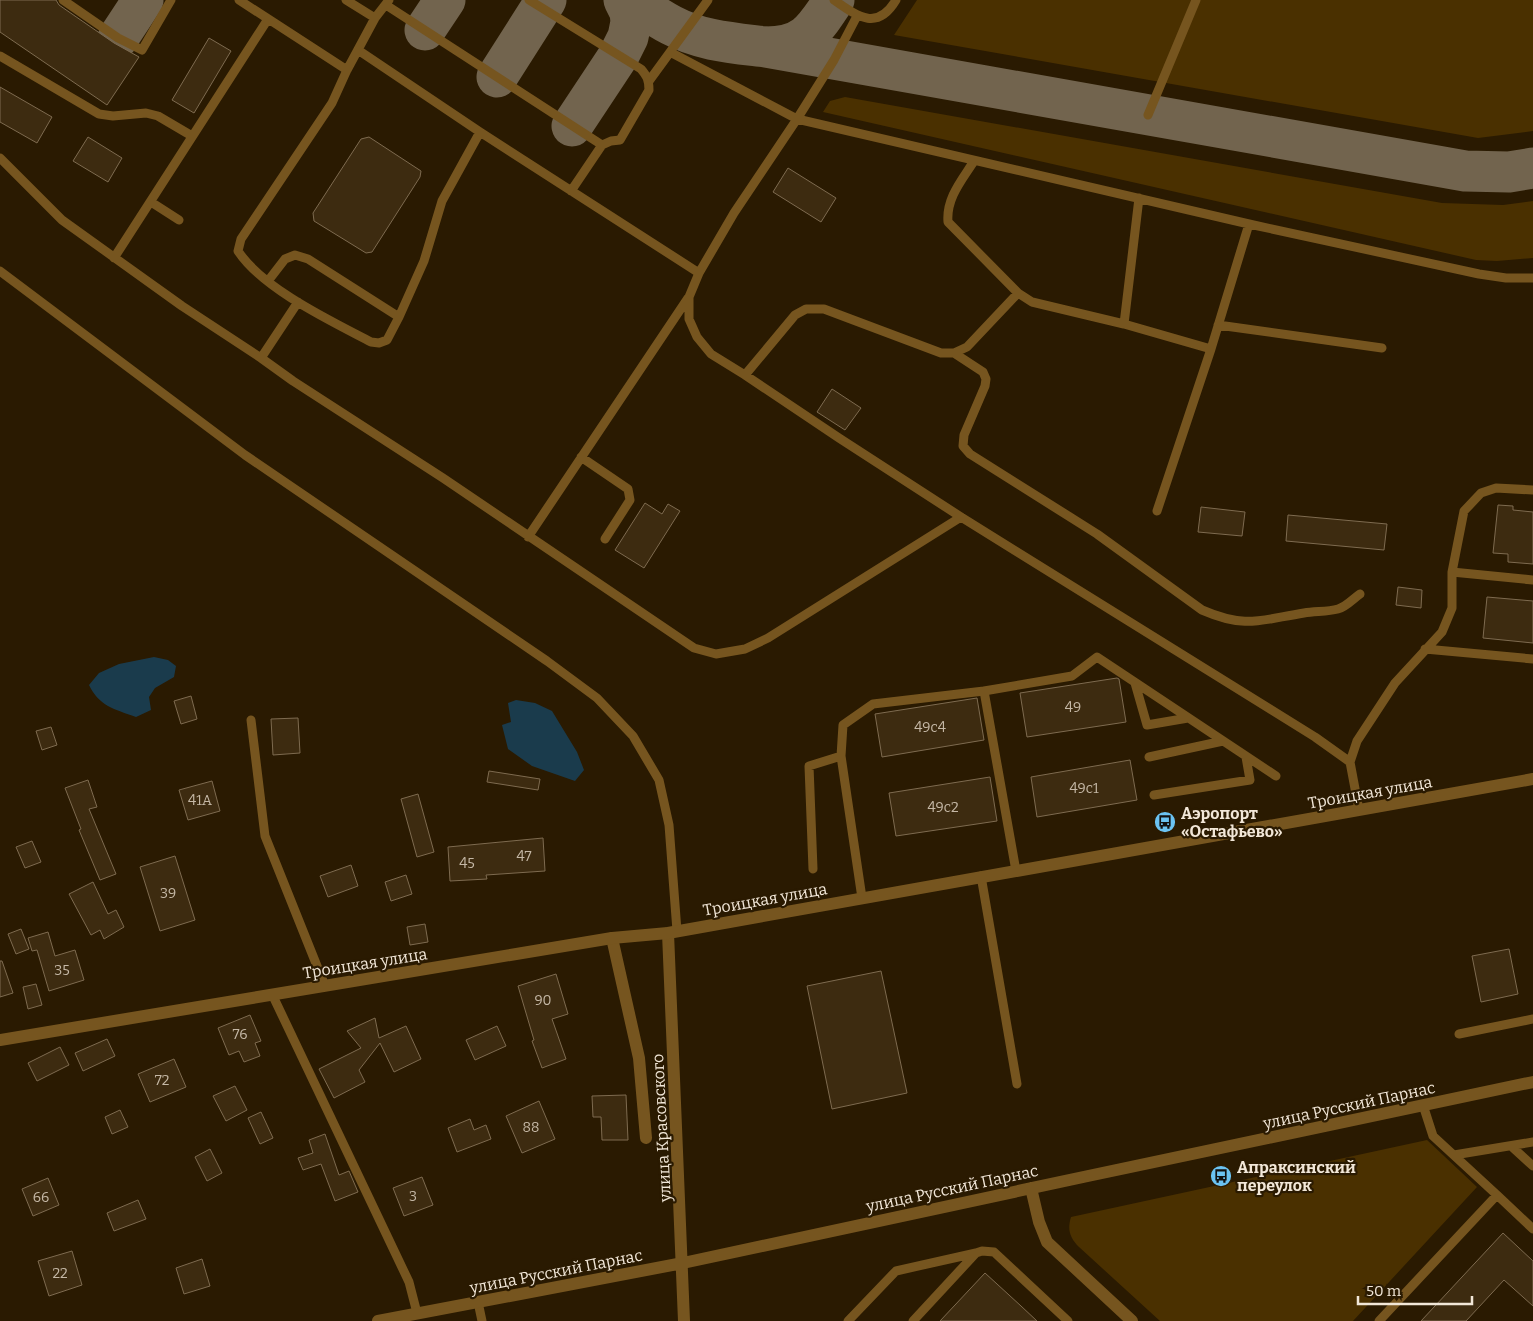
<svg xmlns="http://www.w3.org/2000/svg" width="1533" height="1321" viewBox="0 0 1533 1321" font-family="Bitter,serif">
  <rect width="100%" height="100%" fill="#2a1a01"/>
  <path fill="#4a3000" d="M917 0H1533V131L1478 138 894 35Z
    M845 97 1442 203 1503 205 1533 201V258L1497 261 1476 260 823 112 830 101Z
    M1427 1140 1477 1187 1353 1321H1160L1079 1247C1070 1238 1067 1230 1071 1217Z"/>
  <path fill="#1a3b4c" d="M154 657 168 660 176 666 174 677 155 688 149 697 151 710 136 717C114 709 99 706 89 685L99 673 119 664Z
    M516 700 535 703 552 711 577 752 584 770 575 781 532 766 508 749 502 725 511 722 508 703Z"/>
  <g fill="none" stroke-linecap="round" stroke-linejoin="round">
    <path stroke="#72644e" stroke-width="41" d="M631 0C644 8 657 18 671 25 701 41 733 43 766 47L1465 171 1509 172 1533 168
      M425 30 445 0
      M118 38 143 0
      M766 47C805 47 814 30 834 0
      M497 77 546 0
      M572 126 619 55 628 37 631 22 630 12 624 0"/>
  </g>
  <path fill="#3d2b10" stroke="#7e6b50" d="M0 0H56L59 5 114 43 139 57 107 105 0 32Z
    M209 38 231 51 194 113 172 100Z
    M0 87 52 117 37 143 0 122Z
    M88 137 122 158 108 182 73 161Z
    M369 137 421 171 420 177 372 252 366 253 314 221 313 213 361 139Z
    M788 168 836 198 821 222 773 192Z
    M832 389 861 408 845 430 817 412Z
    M645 503 662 514 668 504 680 511 644 568 615 550Z
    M1498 505 1513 506V510L1533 512V564L1508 562V554L1493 553Z
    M1201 507 1245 512 1242 536 1198 532Z
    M1288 515 1387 524 1384 550 1286 541Z
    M1398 587 1422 590 1421 608 1396 605Z
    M1487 597 1533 601V643L1483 638Z
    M1117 678 1119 679 1126 722 1027 737 1020 693Z
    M191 696 197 719 181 724 174 701Z
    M977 698 984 740 882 757 875 714Z
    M298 718 300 753 273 755 271 719Z
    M51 727 57 745 42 750 36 731Z
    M1130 760 1137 800 1037 817 1031 777Z
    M489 771 540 779 538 790 487 782Z
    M990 777 997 821 896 836 889 793Z
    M88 780 97 807 89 809 116 874 100 880 79 830 81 829 65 788Z
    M212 781 220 811 188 820 179 790Z
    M418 794 434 852 417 857 401 799Z
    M543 838 545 871 486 875 487 879 450 881 448 847Z
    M32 841 41 862 25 868 16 847Z
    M175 856 195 920 160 931 140 867Z
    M351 865 358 886 328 897 320 876Z
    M406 875 412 894 391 901 385 882Z
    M93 882 108 914 116 910 124 927 104 939 100 930 91 935 69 894Z
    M425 924 428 942 410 945 407 927Z
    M21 929 29 949 16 954 8 934Z
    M48 932 55 956 75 950 84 980 49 991 37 950 32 951 28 938Z
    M1509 949 1518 994 1481 1002 1472 956Z
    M0 961H2L13 993 0 997Z
    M881 971 907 1093 832 1109 807 986Z
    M556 974 568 1014 552 1019 566 1059 542 1068 532 1041 534 1040 518 986Z
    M36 984 42 1005 28 1009 23 987Z
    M250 1015 261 1041 255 1043 260 1056 244 1062 239 1051 229 1055 218 1028Z
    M375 1018 379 1038 406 1026 421 1059 394 1072 380 1043 359 1070 365 1082 334 1098 319 1069 361 1048 347 1031Z
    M497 1026 506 1046 475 1060 466 1040Z
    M107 1039 115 1056 83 1071 75 1053Z
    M60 1047 69 1065 37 1081 28 1063Z
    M174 1059 186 1087 150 1102 138 1074Z
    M235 1086 247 1110 226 1121 213 1096Z
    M626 1095 628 1140H602L601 1117H593L592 1096Z
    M539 1101 555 1139 522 1153 506 1116Z
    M120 1110 128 1127 112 1134 105 1117Z
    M261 1112 273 1138 260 1144 248 1118Z
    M470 1119 474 1130 486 1125 491 1139 457 1152 448 1128Z
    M325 1134 339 1175 349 1171 358 1192 335 1201 321 1164 303 1170 298 1158 313 1153 309 1140Z
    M210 1149 222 1173 207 1181 195 1157Z
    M422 1177 433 1205 404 1216 393 1188Z
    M48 1178 59 1205 33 1216 22 1189Z
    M138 1200 146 1219 114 1231 107 1213Z
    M1503 1233 1533 1261V1306L1504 1280 1466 1321H1421Z
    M72 1251 82 1285 49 1296 38 1261Z
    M202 1259 210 1286 184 1294 176 1268Z
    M985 1273 1021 1306 1037 1321H940Z"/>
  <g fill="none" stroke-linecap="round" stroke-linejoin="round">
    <path stroke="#76551f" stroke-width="9" d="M63 0 118 38 142 50 171 0
      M239 0 347 70
      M346 0 375 18
      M389 0 375 18 347 70 332 103 241 239 238 251C263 289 331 321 371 342L379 343 387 340 399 317 424 261 442 201 480 132
      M529 0 641 69C647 76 649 80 649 90L620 140 611 141 602 145 571 191
      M834 0C857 16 877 32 896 0
      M386 5 602 145
      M857 16 834 60 797 119 734 213 699 273 689 297V319L697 337 711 354 745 375 839 438 961 517 1315 737 1350 762 1359 810
      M358 50 480 132 699 273
      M670 52 797 119 1249 224 1479 274 1506 278H1533
      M0 56 99 114 113 116 146 113 158 116 192 136
      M649 81 708 0
      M1148 115 1196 0
      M0 158 62 220 182 306 261 358 293 381 443 478 694 648 716 654 745 649 768 638 961 517
      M974 161C962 180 946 198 948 222L1018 293 1032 302 1124 324 1211 349
      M151 202 179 220
      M114 258 268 19
      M0 271 245 455 547 661 597 698 633 736 659 780 669 825 677 931
      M268 281 285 259 295 255 308 259 399 317
      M1124 324 1139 198
      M1218 325 1382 348
      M954 353 983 372 986 379 985 386 964 435 963 446 970 454 1097 534 1202 610C1246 629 1260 620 1304 613 1315 611 1327 612 1338 609 1346 607 1354 598 1360 594
      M261 358 298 302
      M745 375 795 315 806 309H824L941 353H954L967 347 1018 293
      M581 457 628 489 630 500 605 539
      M1157 511 1211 349 1249 224
      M528 537 688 298
      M1452 572 1533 580
      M1425 649 1533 659
      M1135 683 1147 725 1188 718
      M984 691 1072 676 1097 657 1276 776
      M251 720 265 836 325 986
      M1149 757 1223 741
      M1350 762 1357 741 1395 683 1442 632 1452 608V572L1464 511 1481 493 1496 488 1533 490
      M1154 795 1250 780 1246 757
      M813 869 809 766 841 756
      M981 876 1017 1084
      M862 898 841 756 843 725 873 704 984 691 1016 871
      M272 994 409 1282 417 1313
      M1459 1034 1533 1019
      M1423 1105 1433 1136 1497 1195
      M1511 1146 1533 1166
      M1454 1155 1533 1142
      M478 1302 482 1321
      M848 1321 896 1271 976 1253
      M913 1321 976 1253 982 1251 994 1252 1068 1321
      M1379 1321 1497 1195 1533 1229"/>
    <path stroke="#76551f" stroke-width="12" d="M668 933 684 1321
      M612 938 639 1058 646 1138
      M1031 1188 1039 1222 1047 1242 1132 1321
      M378 1321 683 1263 1088 1176 1533 1082"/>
    <path stroke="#76551f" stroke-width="12" d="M0 1040 612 938 668 933 1533 779"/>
  </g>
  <defs>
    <g id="bus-disc" transform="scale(1.125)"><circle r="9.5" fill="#6bc3f2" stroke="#2a1a01"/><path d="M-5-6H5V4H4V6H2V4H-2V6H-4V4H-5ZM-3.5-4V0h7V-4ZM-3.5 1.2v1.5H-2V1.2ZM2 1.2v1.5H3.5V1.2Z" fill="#111"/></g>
  </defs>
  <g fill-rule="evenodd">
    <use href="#bus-disc" x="1165" y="822"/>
    <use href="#bus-disc" x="1221" y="1176"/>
  </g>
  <g text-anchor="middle" stroke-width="4.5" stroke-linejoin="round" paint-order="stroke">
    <g font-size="14" fill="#c5b8a6">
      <text x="1073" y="712">49</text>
      <text x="930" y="732">49с4</text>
      <text x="1084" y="793">49с1</text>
      <text x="200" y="805">41А</text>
      <text x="943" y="812">49с2</text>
      <text x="524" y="861">47</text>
      <text x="467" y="868">45</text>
      <text x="168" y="898">39</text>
      <text x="62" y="975">35</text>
      <text x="543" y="1005">90</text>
      <text x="240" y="1039">76</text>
      <text x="162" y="1085">72</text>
      <text x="531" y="1132">88</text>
      <text x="413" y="1201">3</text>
      <text x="41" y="1202">66</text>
      <text x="60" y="1278">22</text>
    </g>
    <g font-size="16" fill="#f2e7d8" stroke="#2a1a01">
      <text transform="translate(1370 792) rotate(-10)" y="6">Троицкая улица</text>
      <text transform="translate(765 899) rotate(-10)" y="6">Троицкая улица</text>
      <text transform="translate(365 963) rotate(-9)" y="6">Троицкая улица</text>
      <text transform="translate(1349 1105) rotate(-12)" y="6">улица Русский Парнас</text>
      <text transform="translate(661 1128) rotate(-93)" y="6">улица Красовского</text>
      <text transform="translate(952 1188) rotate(-12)" y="6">улица Русский Парнас</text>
      <text transform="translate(556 1271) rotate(-11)" y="6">улица Русский Парнас</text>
    </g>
    <g font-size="16" font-weight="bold" fill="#f2e7d8" stroke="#2a1a01" text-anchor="start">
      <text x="1181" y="819">Аэропорт<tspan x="1181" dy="18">«Остафьево»</tspan></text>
      <text x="1237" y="1173">Апраксинский<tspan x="1237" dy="18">переулок</tspan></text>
    </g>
  </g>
  <path d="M1358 1296v8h114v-8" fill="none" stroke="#f2e7d8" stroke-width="2.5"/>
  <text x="1366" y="1296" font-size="15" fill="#f2e7d8" stroke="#2a1a01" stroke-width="4" paint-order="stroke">50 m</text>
</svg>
